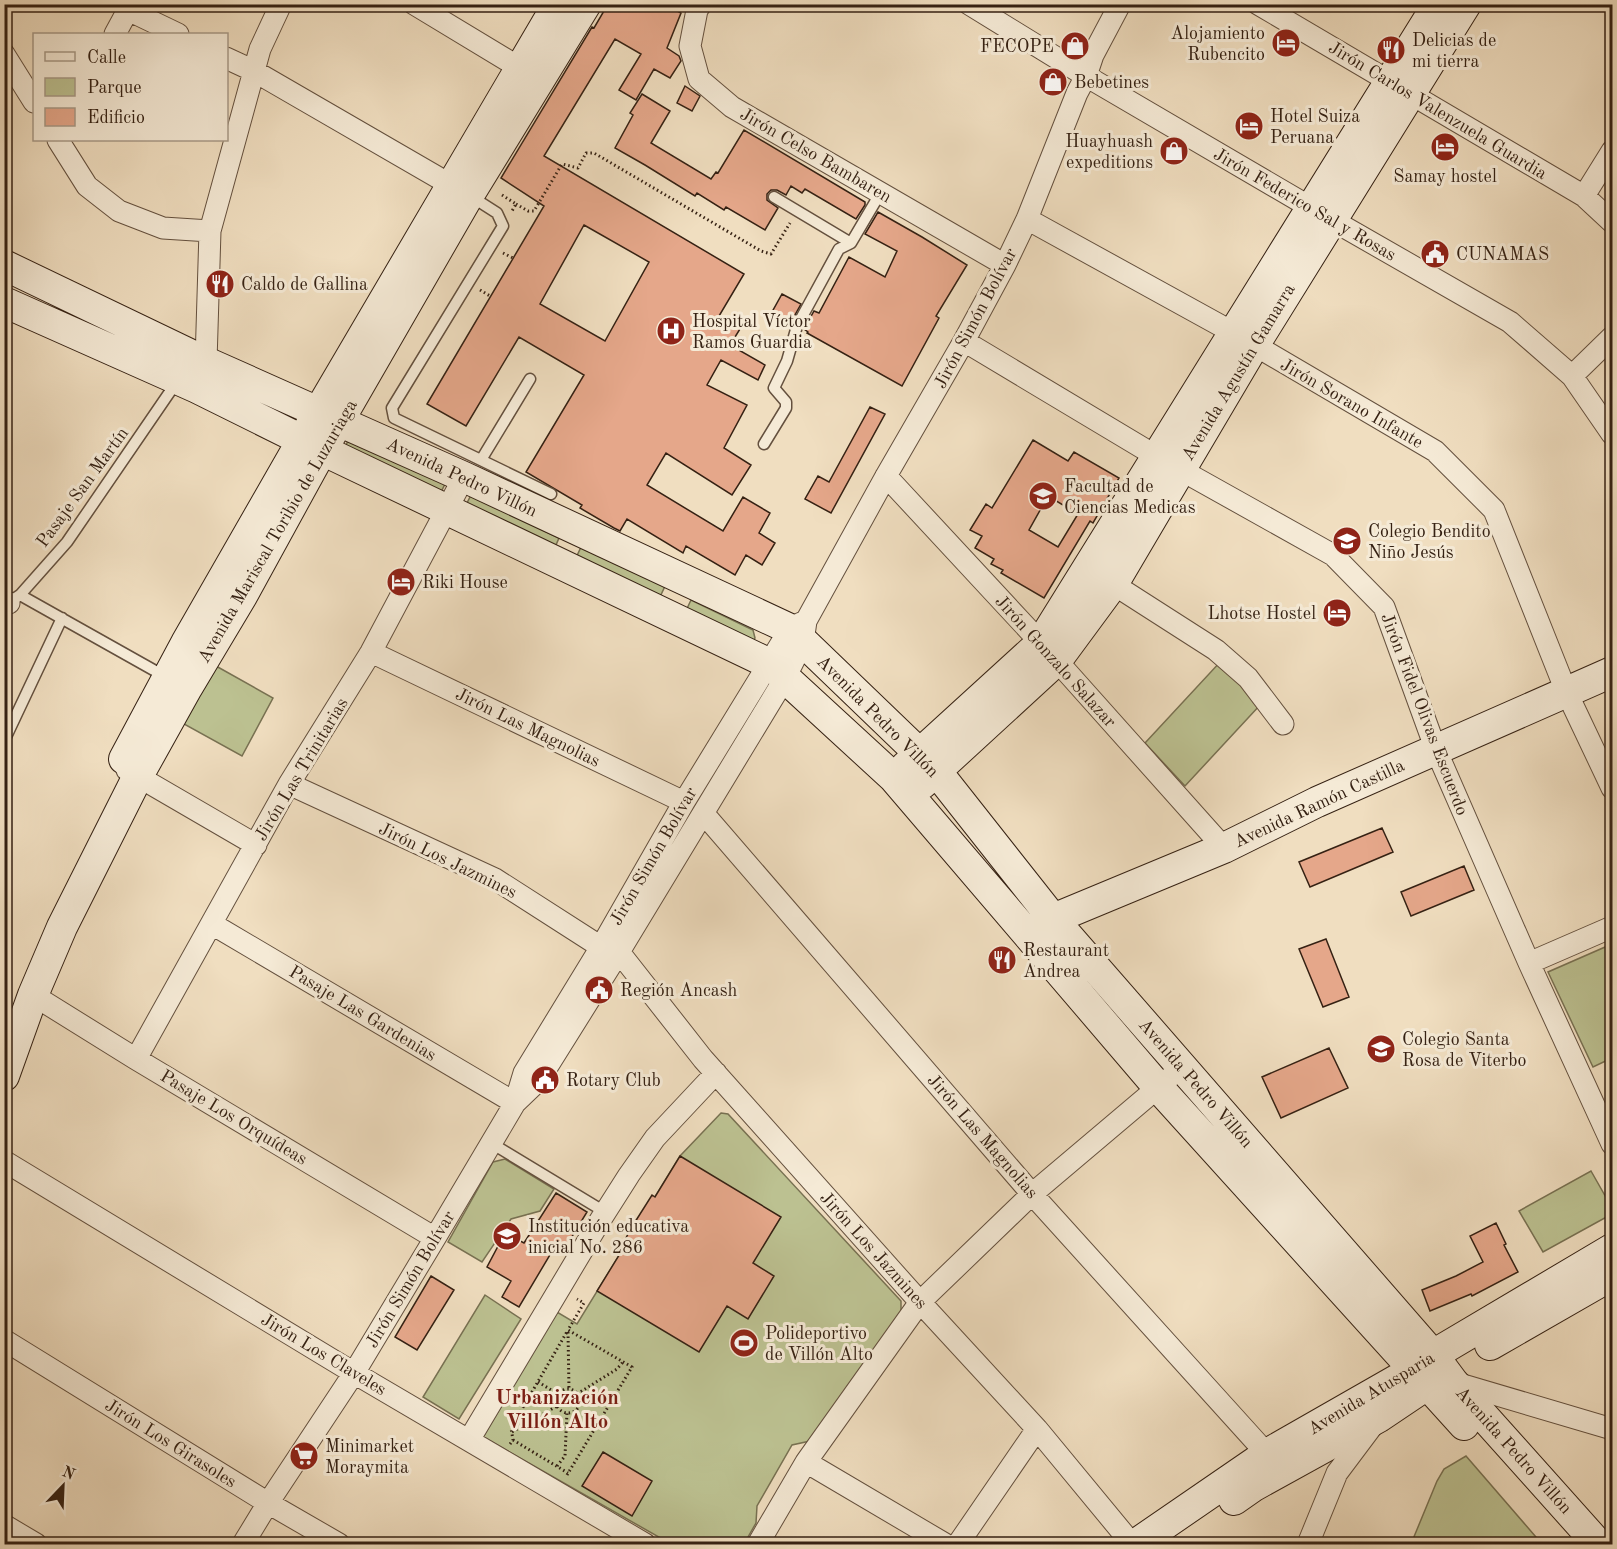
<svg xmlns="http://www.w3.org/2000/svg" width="1617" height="1549" viewBox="0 0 1617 1549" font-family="'Old Standard TT',serif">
  <rect width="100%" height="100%" fill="#f0dec0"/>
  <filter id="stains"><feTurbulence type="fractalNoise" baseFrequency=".00333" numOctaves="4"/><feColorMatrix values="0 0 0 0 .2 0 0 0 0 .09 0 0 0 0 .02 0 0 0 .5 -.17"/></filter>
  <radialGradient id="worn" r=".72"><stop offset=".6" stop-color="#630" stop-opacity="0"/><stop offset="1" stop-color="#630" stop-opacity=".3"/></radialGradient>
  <path fill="#bcc191" stroke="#787152" stroke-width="1.5" d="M349 439 446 482 439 496 343 451Z
    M471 495 559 538 552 554 464 509Z
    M582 545 666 584 658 601 574 562Z
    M691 600 753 630 755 638 752 644 684 615Z
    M1221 661 1261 704 1185 786 1145 743Z
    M216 666 273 698 242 756 184 724Z
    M1612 944V1058L1593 1067 1548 972Z
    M721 1113 728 1114 901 1301V1312L810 1441 792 1445 757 1506 756 1523 744 1544H671L483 1437 557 1312 577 1324 680 1156Z
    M505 1159 554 1189 540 1211 511 1219 482 1262 448 1242 493 1162Z
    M1591 1171 1612 1208V1214L1543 1252 1519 1211Z
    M485 1295 521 1319 459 1419 423 1397Z
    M1466 1456 1542 1544H1411L1437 1481 1444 1469Z"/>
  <path fill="#e5a78a" stroke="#352113" stroke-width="1.5" fill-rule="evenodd" d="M608 4H680L677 11 681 13 667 48 679 56 681 61 670 78 654 69 636 100 619 90 641 54 615 39 544 156 744 274 719 316 740 329 730 345 765 365 758 380 721 360 707 385 747 405 724 448 751 465 732 495 666 453 647 485 723 531 743 497 770 513 759 533 775 543 762 565 746 555 735 575 686 546 683 553 627 519 620 531 614 528 580 508 582 505 526 472 584 375 519 337 466 426 427 404 544 206 501 178 592 27 594 28ZM584 225 649 262 605 341 540 304Z
    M685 86 700 96 692 111 677 103Z
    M642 94 670 111 651 143 711 179 716 172 718 173 744 130 865 202V205L856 219 805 189 802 193 791 186 786 195 777 190H771L767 194V200L778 208 765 230 726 207 724 210 697 193 695 196 645 165 615 148 633 115 630 113Z
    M878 212 922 237 967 265 936 316 939 318 902 386 807 333 808 332 804 329 814 311 819 313 849 257 885 277 897 251 865 234Z
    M782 294 801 304 791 322 772 312Z
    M870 407 885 414 831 513 805 499 818 476 829 482Z
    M1033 440 1068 461 1074 452 1119 478 1093 523 1090 521 1044 598 1001 573 1003 570 991 564 994 559 975 548 982 536 970 530 986 504 992 508ZM1048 496 1078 514 1058 547 1029 530Z
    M1382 828 1393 852 1310 887 1299 862Z
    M1464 866 1474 890 1411 916 1401 892Z
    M1326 939 1349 997 1323 1007 1299 949Z
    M1329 1048 1348 1088 1281 1118 1262 1077Z
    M680 1156 781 1217 753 1263 774 1276 748 1319 727 1306 699 1352 597 1291 626 1244 623 1243 635 1222 652 1195 655 1197Z
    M556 1193 587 1212 562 1253 554 1248 519 1307 502 1297 511 1281 487 1267 505 1233 524 1243Z
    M1496 1223 1506 1244 1504 1245 1518 1272 1472 1296 1471 1294 1430 1311 1422 1290 1456 1276 1483 1262 1470 1236Z
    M431 1276 454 1290 417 1350 395 1337Z
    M603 1452 652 1481 632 1516 582 1486Z"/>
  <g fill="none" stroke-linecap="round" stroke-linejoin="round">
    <g stroke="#64503e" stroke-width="13">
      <path id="lane" d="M472 197 497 213 503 226 392 408 394 418 551 494
        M774 197 851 243
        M764 444 786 408V402L774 388 787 361 797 326 839 249 851 243 881 192
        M481 460 530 379
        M20 595 166 677
        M5 605 20 595 67 542 178 380
        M4 741 62 618
        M491 1143 605 1212"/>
    </g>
    <g stroke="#64503e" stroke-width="23">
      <path id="street" d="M123 4 128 10 178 34
        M414 4 520 68
        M701 4 697 10 690 46 699 79 732 107 1005 265
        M969 4 1086 76 1332 220 1510 322 1572 376 1612 434
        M1258 4 1584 196 1612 222
        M115 34 128 10
        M4 54 34 102
        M226 58 254 71 463 192
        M58 140 87 186 119 211 163 228 210 231
        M1584 196 1612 151
        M1027 219 1234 333 1435 451 1494 510 1566 691 1612 788
        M964 341 1156 456 1333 555 1384 607 1436 750 1529 963 1612 1144
        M202 373 206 362 210 231 260 49 281 4
        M1572 376 1612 337
        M886 476 1041 643 1224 848
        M1113 584 1216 650 1248 678 1283 724
        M4 601 9 603
        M371 652 684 802
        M127 770 256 845
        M289 784 495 879 601 947
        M704 814 1032 1194 1267 1454
        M212 924 515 1103
        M619 952 703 1059 920 1302 1037 1429 1132 1544
        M1529 963 1612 927
        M33 995 136 1059 435 1238
        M136 1059 289 784 371 652 464 477
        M515 1103 539 1080 619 952 785 678 803 642 806 621 886 476 964 341 1005 265 1027 219 1077 93 1086 76 1093 55 1120 4
        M4 1161 354 1373 645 1544
        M4 1340 268 1503 339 1544
        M1453 1382 1612 1429
        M469 1440 601 1219 629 1175 655 1138 716 1073
        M806 1462 945 1544
        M4 1525 36 1544
        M243 1544 268 1503 354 1373 435 1238 515 1103 524 1073 601 947 684 802 790 629 801 623
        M758 1544 806 1462 920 1302 1032 1194 1168 1079
        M958 1544 1037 1429
        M1308 1544 1337 1473 1373 1425"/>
    </g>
    <g stroke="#352113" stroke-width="32">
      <path id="secondary" d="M4 265 206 362 464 477 790 629 920 754 937 772 1053 919 1433 1355 1453 1382 1598 1544
        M4 302 197 388 322 450 770 664 894 778 1158 1087 1464 1425
        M124 759 186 643 319 411 558 4
        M905 767 1041 643 1438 4
        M922 784 1057 660 1113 584 1250 352 1466 4
        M1037 927 1053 919 1224 848 1317 802 1612 672
        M4 1076 33 995 62 927 138 776 187 688 242 596 322 450 469 195 586 4
        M1490 1345 1612 1275
        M1234 1500 1254 1486 1379 1417 1437 1378
        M1136 1544 1267 1454 1414 1370 1433 1355 1612 1249"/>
    </g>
    <path stroke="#352113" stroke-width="3" stroke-dasharray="1.5 3" stroke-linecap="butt" d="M502 195 516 204 512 211
      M516 204 528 211H534L562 164 578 168 586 153H594L761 251 771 254 790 223
      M503 253 513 258
      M480 290 490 296
      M568 1332 569 1389
      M538 1382 558 1394
      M556 1401a12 12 0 1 1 24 0a12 12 0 1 1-24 0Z
      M577 1394 617 1369 623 1362
      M512 1432 557 1406
      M513 1440 568 1473
      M510 1444 513 1440 511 1428 568 1330
      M557 1466 565 1456 567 1412
      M567 1475 632 1367 568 1330 584 1303 577 1299"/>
    <use href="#lane" stroke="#f5ead6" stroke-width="10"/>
    <use href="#street" stroke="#f5ead6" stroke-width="21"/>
    <use href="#secondary" stroke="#f5ead6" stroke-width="30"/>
  </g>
  <defs>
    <g id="hotel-disc" transform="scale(1.5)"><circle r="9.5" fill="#8f2418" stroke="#f5ead6"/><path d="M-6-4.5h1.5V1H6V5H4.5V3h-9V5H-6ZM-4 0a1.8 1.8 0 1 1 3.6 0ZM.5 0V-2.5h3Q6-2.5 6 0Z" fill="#fff"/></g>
    <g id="shop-disc" transform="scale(1.5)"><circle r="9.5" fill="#8f2418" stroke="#f5ead6"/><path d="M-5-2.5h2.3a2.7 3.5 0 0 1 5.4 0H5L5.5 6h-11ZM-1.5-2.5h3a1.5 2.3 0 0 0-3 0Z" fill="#fff"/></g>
    <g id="restaurant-disc" transform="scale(1.5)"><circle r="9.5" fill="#8f2418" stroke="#f5ead6"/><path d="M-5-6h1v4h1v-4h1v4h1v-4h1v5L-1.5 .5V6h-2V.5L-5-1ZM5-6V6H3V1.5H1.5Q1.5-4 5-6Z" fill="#fff"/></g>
    <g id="civic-disc" transform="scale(1.5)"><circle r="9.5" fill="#8f2418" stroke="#f5ead6"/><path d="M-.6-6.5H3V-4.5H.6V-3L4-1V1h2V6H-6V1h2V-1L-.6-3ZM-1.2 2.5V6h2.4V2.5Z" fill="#fff"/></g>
    <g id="hospital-disc" transform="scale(1.5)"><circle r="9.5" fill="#8f2418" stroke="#f5ead6"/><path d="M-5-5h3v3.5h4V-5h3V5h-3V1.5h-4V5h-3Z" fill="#fff"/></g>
    <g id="university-disc" transform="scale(1.5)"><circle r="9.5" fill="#8f2418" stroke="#f5ead6"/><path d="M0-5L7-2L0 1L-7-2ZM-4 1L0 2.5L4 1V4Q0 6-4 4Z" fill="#fff"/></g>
    <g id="school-disc" transform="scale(1.5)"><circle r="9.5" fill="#8f2418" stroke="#f5ead6"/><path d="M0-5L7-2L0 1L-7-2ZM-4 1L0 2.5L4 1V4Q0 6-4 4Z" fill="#fff"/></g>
    <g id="stadium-disc" transform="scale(1.5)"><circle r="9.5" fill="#8f2418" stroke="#f5ead6"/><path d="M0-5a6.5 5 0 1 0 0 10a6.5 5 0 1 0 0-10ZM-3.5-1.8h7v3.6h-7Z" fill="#fff"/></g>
    <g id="supermarket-disc" transform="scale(1.5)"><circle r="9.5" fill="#8f2418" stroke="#f5ead6"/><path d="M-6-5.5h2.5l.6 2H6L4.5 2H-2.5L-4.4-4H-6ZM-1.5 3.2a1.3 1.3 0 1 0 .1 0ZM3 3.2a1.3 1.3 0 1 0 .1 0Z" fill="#fff"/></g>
  </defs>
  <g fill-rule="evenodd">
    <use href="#hotel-disc" x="1286" y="43"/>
    <use href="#shop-disc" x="1075" y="46"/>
    <use href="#restaurant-disc" x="1391" y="50"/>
    <use href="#shop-disc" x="1053" y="82"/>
    <use href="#hotel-disc" x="1249" y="126"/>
    <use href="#hotel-disc" x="1445" y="147"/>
    <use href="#shop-disc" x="1174" y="151"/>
    <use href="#civic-disc" x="1435" y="254"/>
    <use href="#restaurant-disc" x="220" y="284"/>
    <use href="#hospital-disc" x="671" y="331"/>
    <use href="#university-disc" x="1043" y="496"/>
    <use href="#school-disc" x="1347" y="541"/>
    <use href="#hotel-disc" x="401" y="582"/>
    <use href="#hotel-disc" x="1337" y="613"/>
    <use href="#restaurant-disc" x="1002" y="960"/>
    <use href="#civic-disc" x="599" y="990"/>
    <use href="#school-disc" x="1381" y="1049"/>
    <use href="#civic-disc" x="545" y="1080"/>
    <use href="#school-disc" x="507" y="1236"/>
    <use href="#stadium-disc" x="744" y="1343"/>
    <use href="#supermarket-disc" x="304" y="1456"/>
  </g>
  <g text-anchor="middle" stroke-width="6" stroke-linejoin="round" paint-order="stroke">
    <g font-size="18" fill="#352113" stroke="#f5ead6" text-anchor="start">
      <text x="1265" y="39" text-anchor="end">Alojamiento<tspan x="1265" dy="21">Rubencito</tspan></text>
      <text x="1412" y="46">Delicias de<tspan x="1412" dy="21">mi tierra</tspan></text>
      <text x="1054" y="52" text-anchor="end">FECOPE</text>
      <text x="1074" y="88">Bebetines</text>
      <text x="1270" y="122">Hotel Suiza<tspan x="1270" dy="21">Peruana</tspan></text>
      <text x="1153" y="147" text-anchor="end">Huayhuash<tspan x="1153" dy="21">expeditions</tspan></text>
      <text x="1445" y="182" text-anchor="middle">Samay hostel</text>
      <text x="1456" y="260">CUNAMAS</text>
      <text x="241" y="290">Caldo de Gallina</text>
      <text x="692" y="327">Hospital Víctor<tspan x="692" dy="21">Ramos Guardia</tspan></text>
      <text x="1064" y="492">Facultad de<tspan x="1064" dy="21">Ciencias Medicas</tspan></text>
      <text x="1368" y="537">Colegio Bendito<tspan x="1368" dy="21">Niño Jesús</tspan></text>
      <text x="422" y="588">Riki House</text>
      <text x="1316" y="619" text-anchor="end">Lhotse Hostel</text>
      <text x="1023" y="956">Restaurant<tspan x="1023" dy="21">Andrea</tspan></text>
      <text x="620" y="996">Región Ancash</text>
      <text x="1402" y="1045">Colegio Santa<tspan x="1402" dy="21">Rosa de Viterbo</tspan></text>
      <text x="566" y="1086">Rotary Club</text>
      <text x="528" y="1232">Institución educativa<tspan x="528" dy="21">inicial No. 286</tspan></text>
      <text x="765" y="1339">Polideportivo<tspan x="765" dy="21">de Villón Alto</tspan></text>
      <text x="325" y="1452">Minimarket<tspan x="325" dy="21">Moraymita</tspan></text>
    </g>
    <g font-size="18" fill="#352113" stroke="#f5ead6">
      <text transform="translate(1438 110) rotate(31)" y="6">Jirón Carlos Valenzuela Guardia</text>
      <text transform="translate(816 155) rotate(30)" y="6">Jirón Celso Bambaren</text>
      <text transform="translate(1305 204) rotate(30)" y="6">Jirón Federico Sal y Rosas</text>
      <text transform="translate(975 318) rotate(-62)" y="6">Jirón Simón Bolívar</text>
      <text transform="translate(1238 372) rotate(-59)" y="6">Avenida Agustín Gamarra</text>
      <text transform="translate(1352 403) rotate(30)" y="6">Jirón Sorano Infante</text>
      <text transform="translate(462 477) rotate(25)" y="6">Avenida Pedro Villón</text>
      <text transform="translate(82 487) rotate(-54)" y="6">Pasaje San Martín</text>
      <text transform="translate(277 531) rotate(-60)" y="6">Avenida Mariscal Toribio de Luzuriaga</text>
      <text transform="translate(1056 661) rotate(48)" y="6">Jirón Gonzalo Salazar</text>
      <text transform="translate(1425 714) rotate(69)" y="6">Jirón Fidel Olivas Escuerdo</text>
      <text transform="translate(878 716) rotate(45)" y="6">Avenida Pedro Villón</text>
      <text transform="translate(528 727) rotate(26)" y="6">Jirón Las Magnolias</text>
      <text transform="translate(301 769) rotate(-59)" y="6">Jirón Las Trinitarias</text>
      <text transform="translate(1319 803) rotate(-25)" y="6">Avenida Ramón Castilla</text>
      <text transform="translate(653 856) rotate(-60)" y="6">Jirón Simón Bolívar</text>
      <text transform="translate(448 860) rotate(26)" y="6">Jirón Los Jazmines</text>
      <text transform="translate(363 1013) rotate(31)" y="6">Pasaje Las Gardenias</text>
      <text transform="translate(1196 1083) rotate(49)" y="6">Avenida Pedro Villón</text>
      <text transform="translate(234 1117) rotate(31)" y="6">Pasaje Los Orquídeas</text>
      <text transform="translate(983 1136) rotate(49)" y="6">Jirón Las Magnolias</text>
      <text transform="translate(874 1250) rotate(48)" y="6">Jirón Los Jazmines</text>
      <text transform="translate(410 1279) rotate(-59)" y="6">Jirón Simón Bolívar</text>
      <text transform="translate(324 1354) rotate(31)" y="6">Jirón Los Claveles</text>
      <text transform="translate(1371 1393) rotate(-31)" y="6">Avenida Atusparia</text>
      <text transform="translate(171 1443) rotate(32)" y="6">Jirón Los Girasoles</text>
      <text transform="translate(1514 1450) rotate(48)" y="6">Avenida Pedro Villón</text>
    </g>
    <g font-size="21" font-weight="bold" fill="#7a1f14" stroke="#f5ead6">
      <text x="557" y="1404">Urbanización<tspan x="557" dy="24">Villón Alto</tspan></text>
    </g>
  </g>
  <rect width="1617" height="1549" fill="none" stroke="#f0dec0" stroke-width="24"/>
  <rect x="6" y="6" width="1605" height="1537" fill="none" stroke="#352113" stroke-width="3"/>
  <rect x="12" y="12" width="1593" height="1525" fill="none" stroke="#352113" stroke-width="1.5"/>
  <rect x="33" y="33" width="195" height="108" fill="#f5ead6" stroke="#a89a88" stroke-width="1.5"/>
  <rect x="45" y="52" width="30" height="9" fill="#f5ead6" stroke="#a89a88" stroke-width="1.5"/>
  <text x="87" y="63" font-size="18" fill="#352113">Calle</text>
  <rect x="45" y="78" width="30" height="18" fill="#bcc191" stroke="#a89a88" stroke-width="1.5"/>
  <text x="87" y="93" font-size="18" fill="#352113">Parque</text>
  <rect x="45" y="108" width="30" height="18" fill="#e5a78a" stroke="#a89a88" stroke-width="1.5"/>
  <text x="87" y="123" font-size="18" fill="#352113">Edificio</text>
  <g transform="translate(63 1486) rotate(23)" stroke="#f5ead6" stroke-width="4.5" paint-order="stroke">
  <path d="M0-4.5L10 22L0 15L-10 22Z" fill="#352113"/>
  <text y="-9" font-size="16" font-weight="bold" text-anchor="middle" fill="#352113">N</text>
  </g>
  <rect width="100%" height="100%" filter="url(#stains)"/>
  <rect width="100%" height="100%" fill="url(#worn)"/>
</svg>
